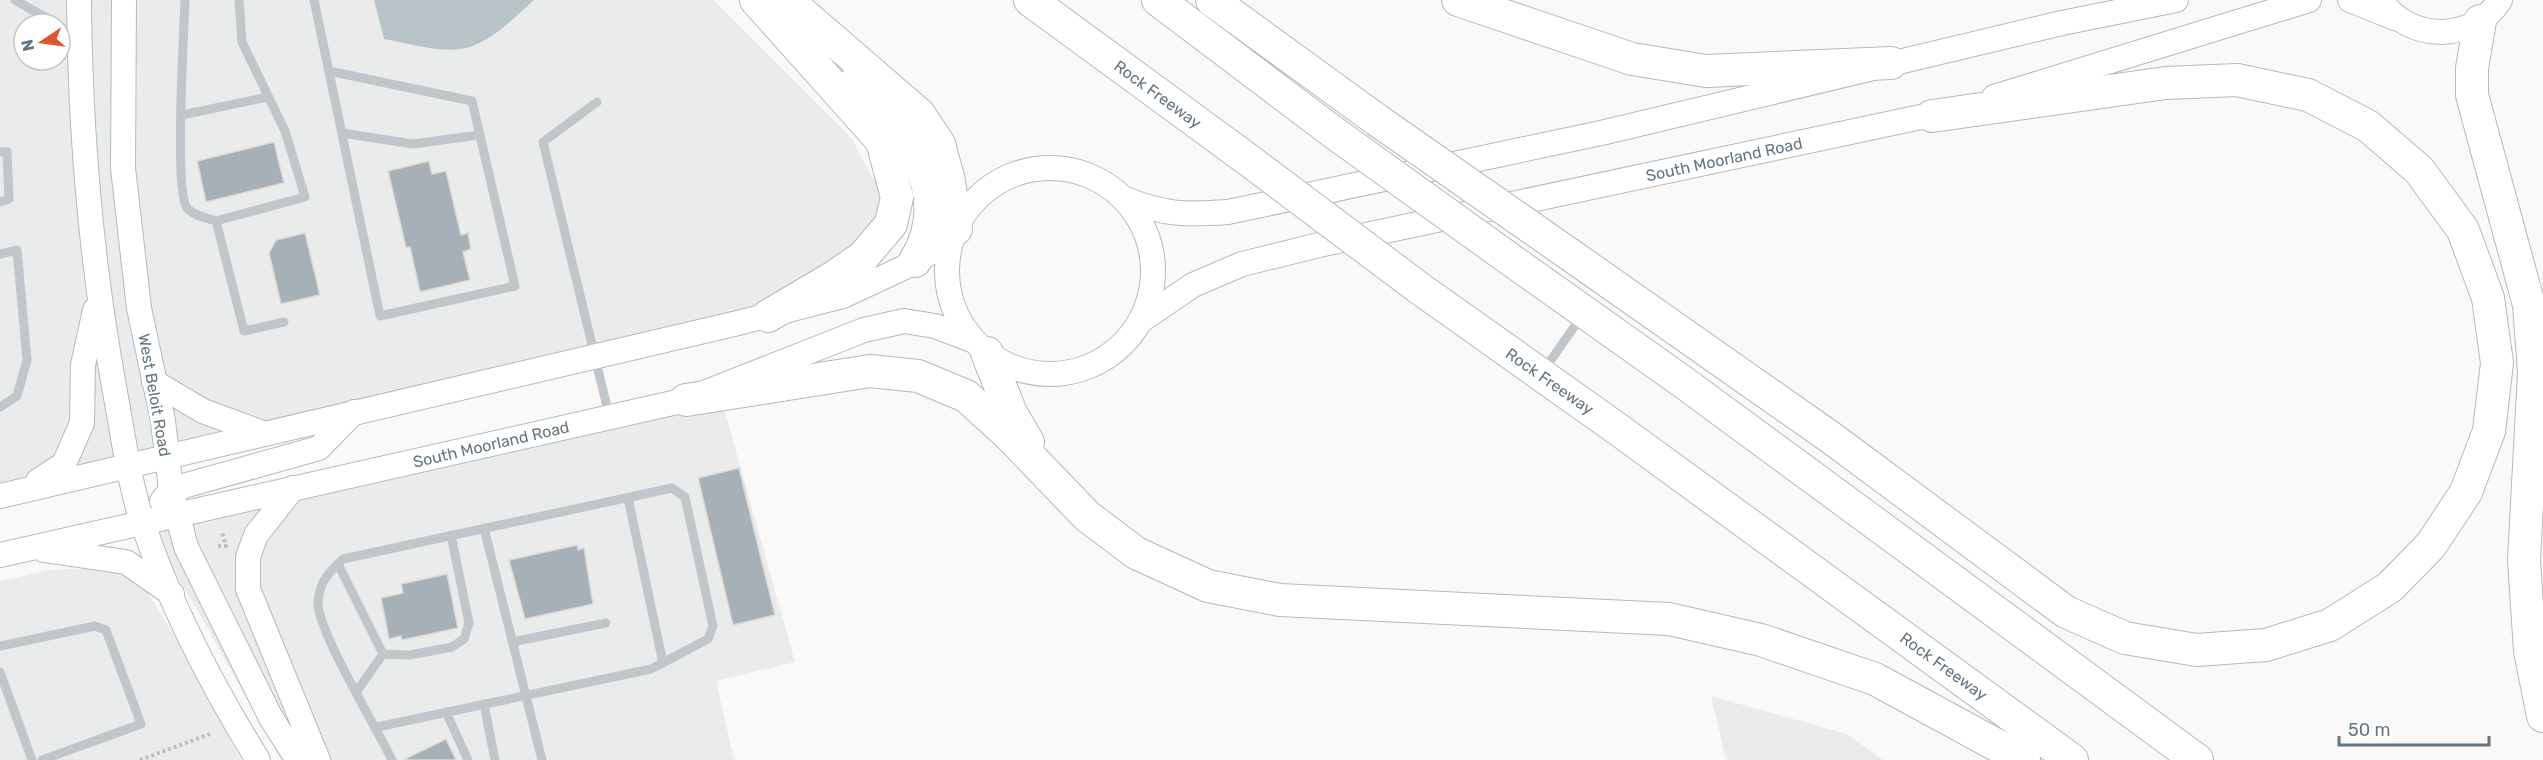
<svg xmlns="http://www.w3.org/2000/svg" width="2543" height="760" viewBox="0 0 2543 760" font-family="Rubik,sans-serif">
  <rect width="100%" height="100%" fill="#faf9f7"/>
  <path fill="#eaebeb" fill-rule="evenodd" d="M0 0H713L852 139 872 178 894 180 891 224 767 316 0 495ZM24 24H60V60H24Z
    M720 394 795 662 716 681 734 760H281L195 606 143 523Z
    M110 567 143 585 176 638 241 760H0V581L49 570Z
    M1711 696 1847 734 1883 760H1726Z"/>
  <path fill="#b8c4c8" d="M374 0H534C516 16 498 35 475 45 449 57 410 43 384 39Z"/>
  <path fill="#a7b0b7" stroke="#dbdbda" stroke-width="1.5" d="M274 142 284 183 206 202 197 161Z
    M429 161 432 174 446 171 461 235 468 233 471 249 463 252 470 280 420 292 410 247 406 248 388 171Z
    M305 233 320 295 281 304 269 253 276 240Z
    M739 468 775 615 733 625 698 478Z
    M577 545 578 550 584 548 593 604 525 619 509 560Z
    M447 574 458 628 402 640 401 636 389 639 381 598 403 593 401 584Z
    M446 739 456 760H403Z"/>
  <g fill="none" stroke-linecap="round" stroke-linejoin="round">
    <g stroke="#b3babe" stroke-width="26">
      <path id="secondary" d="M79 0C80 132 91 262 115 392 123 435 129 482 143 524 170 604 214 689 258 760
        M124 0 123 168 139 308 163 421 171 490 186 547 271 718 298 760
        M2350 0 2395 18
        M2381 0C2408 42 2473 43 2500 0
        M1994 97 2309 0
        M947 271a103 103 0 1 1 206 0a103 103 0 1 1-206 0Z
        M1125 199C1165 215 1186 215 1228 212L1601 133 2062 23 2176 0
        M1143 319 1193 285 1242 264 1319 245 1949 111
        M154 382 203 411 265 434
        M38 481 64 464 82 423 83 365 95 310
        M293 488 256 535 248 557V589L318 760
        M0 496 738 323 843 296 903 268 951 241
        M162 501 171 490 187 485 319 448 354 412
        M44 550 126 562 172 594
        M0 555 686 400 864 330 904 321 935 326 972 340"/>
    </g>
    <g stroke="#b4b9bd" stroke-width="34">
      <path id="highway" d="M756 0 882 141 897 197 891 224 863 257 834 277 768 316
        M787 0 919 114 939 144 949 181 956 229
        M1030 0 1243 156
        M1158 0 1333 132
        M1212 0 1377 120
        M1458 0 1632 59 1706 71 1891 63
        M2480 21 2472 68V95L2529 305 2534 372 2524 560 2530 651 2543 716
        M856 81C904 129 958 191 915 261
        M1569 254 1830 437 2066 612 2125 638 2197 650 2266 645 2330 625 2390 587 2431 545 2466 492 2489 431 2497 363 2488 298 2463 230 2419 170 2368 126 2308 95 2237 80 2166 83 1932 116
        M1518 265 1683 382 2197 760
        M1419 288 1612 425 2072 760
        M987 353 1011 413 1028 442
        M686 400 870 371 918 376 966 396 1010 436 1087 516 1136 553 1208 586 1280 600 1669 619 1761 640 1875 679 2024 760"/>
    </g>
    <path stroke="#bbbfc2" stroke-width="4" stroke-dasharray="3 3" stroke-linecap="butt" d="M218 546H226L222 532
      M140 760 210 734"/>
    <path stroke="#c1c6ca" stroke-width="9" d="M15 0 57 24
      M185 0C184 31 174 192 187 208 194 216 207 218 216 221L244 331 284 322
      M314 0 380 316 515 286 472 101 329 71
      M597 102 543 142 609 415
      M182 115 268 97
      M342 133 413 144 479 135
      M0 152H7L9 199 0 202
      M216 221 305 197 285 131 242 42 239 0
      M0 254 17 250 27 360 17 396 0 407
      M1544 370 1581 317
      M628 498 663 663
      M484 528 542 760
      M338 564 383 654 357 691
      M512 642 606 623
      M0 646 95 626 106 630 141 724 42 760
      M383 654 410 655 452 647 464 639 469 623 451 535
      M0 672 32 760
      M484 704 495 760
      M446 712 468 760
      M377 727 651 669 708 639 713 626 685 497 672 488 343 559C329 572 320 581 318 601 316 629 377 728 392 760"/>
    <use href="#secondary" stroke="#fff" stroke-width="24"/>
    <use href="#highway" stroke="#fff" stroke-width="32"/>
    <g stroke="#b4b9bd" stroke-width="34" stroke-linecap="butt">
      <path id="highway-bridge" d="M1377 120 1569 254
        M1333 132 1518 265
        M1243 156 1419 288"/>
    </g>
    <use href="#highway-bridge" stroke="#fff" stroke-width="32"/>
  </g>
  <g text-anchor="middle" stroke-width="6" stroke-linejoin="round" paint-order="stroke">
    <g font-size="16" fill="#657682" stroke="#fff">
      <text transform="translate(1158 94) rotate(36)" y="6">Rock Freeway</text>
      <text transform="translate(1724 159) rotate(-12)" y="6">South Moorland Road</text>
      <text transform="translate(1550 381) rotate(35)" y="6">Rock Freeway</text>
      <text transform="translate(155 395) rotate(80)" y="6">West Beloit Road</text>
      <text transform="translate(491 444) rotate(-13)" y="6">South Moorland Road</text>
      <text transform="translate(1944 666) rotate(36)" y="6">Rock Freeway</text>
    </g>
  </g>
  <g transform="translate(42 42) rotate(257)"><circle r="28" fill="#ffffff" stroke="#c1c8cd" stroke-width="1.5"/>
  <path d="M0-4.5L10 22L0 15L-10 22Z" fill="#e05431"/>
  <text y="-9" font-size="16" font-weight="bold" text-anchor="middle" fill="#657682">N</text>
  </g>
  <path d="M2339 736v9h150v-9" fill="none" stroke="#657682" stroke-width="3"/>
  <text x="2348" y="736" font-size="18" fill="#657682" stroke="#ffffff" stroke-width="4.5" paint-order="stroke">50 m</text>
</svg>
